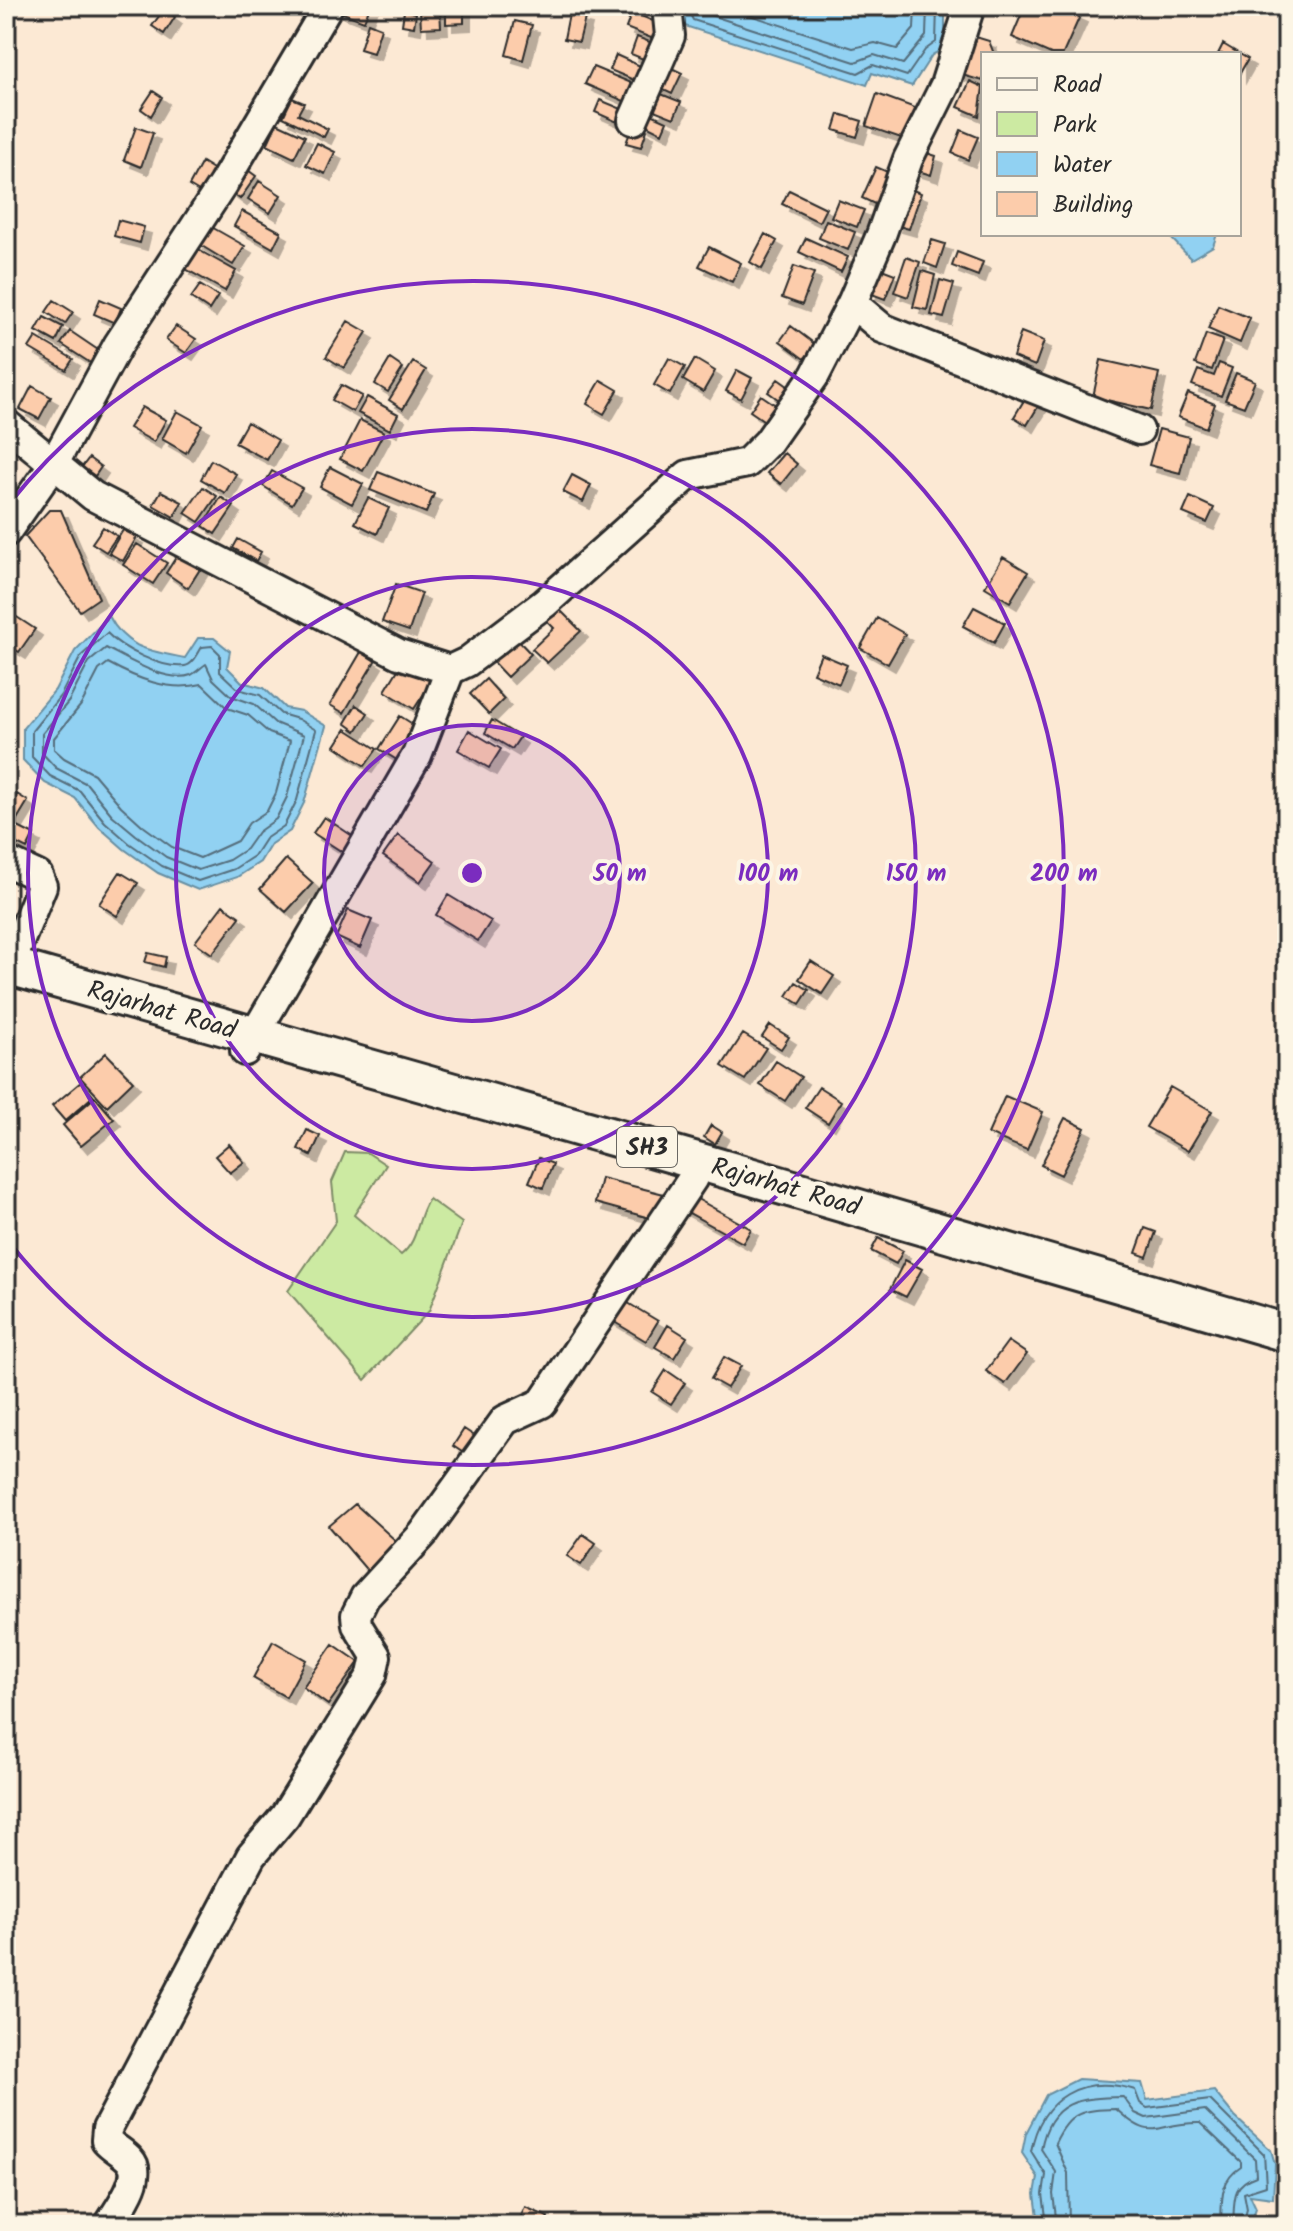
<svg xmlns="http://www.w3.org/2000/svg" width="1293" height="2231" viewBox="0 0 1293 2231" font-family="Kalam,sans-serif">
  <defs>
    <filter id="shadow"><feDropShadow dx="7" dy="7" stdDeviation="0" flood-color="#0004"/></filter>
  </defs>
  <rect width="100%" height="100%" fill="#fce9d4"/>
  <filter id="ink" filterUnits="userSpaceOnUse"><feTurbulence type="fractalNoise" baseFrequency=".0125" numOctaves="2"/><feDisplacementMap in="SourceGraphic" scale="16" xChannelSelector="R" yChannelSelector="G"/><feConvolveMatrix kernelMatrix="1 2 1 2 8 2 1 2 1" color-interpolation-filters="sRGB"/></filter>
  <g filter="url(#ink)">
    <path fill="#cceaa2" stroke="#7c8a66" stroke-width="2" d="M345 1152 368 1153 386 1165 354 1215 401 1255C420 1239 416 1218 429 1199L462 1223 429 1311 365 1380 288 1291 336 1221 332 1182Z"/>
    <path fill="#91d1f2" stroke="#688fa2" stroke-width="2" d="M677 6H945V48L932 55 912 86 872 73 867 85 685 26Z
      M1153 234H1217L1213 246 1191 259 1170 237Z
      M109 616C126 649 150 651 185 658L198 638H214L230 651 227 667 242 682 264 688 285 708 301 711 326 726 304 803 290 831 271 844 260 862 237 877 198 890 158 873 124 849 99 827 75 798 45 783 23 760V728L55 690 75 651Z
      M1078 2079 1142 2083 1147 2100 1214 2091 1235 2117 1271 2150 1275 2164 1273 2198 1250 2195 1256 2208 1250 2225H1039L1035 2194 1038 2177 1022 2153 1026 2133 1046 2095Z"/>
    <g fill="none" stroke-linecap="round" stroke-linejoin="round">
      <path stroke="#546d7b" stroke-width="2" d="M686 6 693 20 858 73 873 65 907 76 925 50 936 42 937 6
        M697 6 701 12 855 62 874 55 903 64 926 36 927 6
        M721 6 853 48 875 43 897 49 914 29 915 6
        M107 633C122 649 162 669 185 666 193 665 198 653 202 647L212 646 220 654V672L238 689 260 695 281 714 298 719 316 730 297 800 284 826 265 839 254 856 234 869 198 881 162 866 129 843 105 822 80 791 50 776 32 757V731L61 695 81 656Z
        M106 648C126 658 167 684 191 675 197 672 201 667 206 664L213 679 231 696 254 704 275 723 304 735 287 797 276 819 258 832 246 849 229 860 198 870 166 857 136 835 112 815 87 784 56 768 42 753V734L69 701 89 662Z
        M108 663C137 679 169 692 202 684L227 708 248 715 269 733 290 741 276 793 267 811 249 823 237 841 200 858 172 847 143 826 121 806 94 774 64 758 54 749V738L81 705 99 670Z
        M1047 2225 1043 2194 1046 2175 1031 2151C1041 2097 1082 2074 1135 2090L1140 2103 1147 2108 1210 2100 1264 2154 1266 2186 1244 2193 1247 2209 1243 2225
        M1057 2225 1053 2194 1056 2172 1041 2149C1050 2099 1080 2098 1123 2097L1135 2113 1146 2118 1205 2110 1255 2159 1256 2176C1230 2185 1235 2201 1233 2225
        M1069 2225 1068 2173 1055 2143C1070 2111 1082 2110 1116 2109 1155 2145 1154 2122 1200 2123L1241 2162V2167C1219 2181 1222 2201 1221 2225"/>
    </g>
    <path fill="#fcccab" stroke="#2b2b2b" stroke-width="2" filter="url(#shadow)" d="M333 6H370L364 21 332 9Z
      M464 6V23L446 24V7Z
      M1025 6H1058L1080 16 1063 54H1051L1012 37Z
      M164 9 175 17 164 34 152 26Z
      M440 9 441 27 421 28 420 10Z
      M404 11 416 13 414 27 402 25Z
      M632 12 667 27 661 42 626 28Z
      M569 14 585 18 579 42 564 39Z
      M515 21 532 25 523 60 506 55Z
      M368 23 381 28 373 53 360 49Z
      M966 34 989 41 994 54H983V81L955 73Z
      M637 37 660 46 653 63 631 54Z
      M1223 44 1248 59 1239 75V54H1218Z
      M616 55 647 69 641 83 610 70Z
      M663 64 682 73 672 94 653 85Z
      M593 67 641 87 633 105 585 84Z
      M970 81 983 87 979 116 958 107Z
      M153 91 162 97 151 116 141 109Z
      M661 94 681 102 674 118 654 110Z
      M877 94 918 109 907 140 866 126Z
      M292 98 304 103 298 114 328 129 324 137 283 117Z
      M600 100 629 112 624 125 595 112Z
      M647 112 667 121 662 133 642 123Z
      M839 114 862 121 857 137 834 130Z
      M277 123 305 136 294 158 267 145Z
      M633 125 647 130 641 147 626 143Z
      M136 127 153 133 141 167 124 160Z
      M961 130 978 137 968 160 952 153Z
      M317 143 335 152 325 174 306 165Z
      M917 150 936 156 931 175 912 169Z
      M202 162 218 172 204 195 189 186Z
      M876 167 897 176 883 208 862 198Z
      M245 168 256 176 240 199 229 191Z
      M259 181 281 195 270 213 248 199Z
      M907 188 921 193 909 229 895 225Z
      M789 190 826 208 819 222 782 204Z
      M838 200 864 210 857 227 831 217Z
      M242 211 281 232 273 248 234 226Z
      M118 220 144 227 140 243 114 236Z
      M826 220 855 232 848 250 819 238Z
      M208 225 245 246 233 265 197 243Z
      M765 234 777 241 762 269 750 262Z
      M806 238 848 257 841 272 799 252Z
      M932 240 945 244 937 268 924 263Z
      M709 247 741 263 732 282 699 266Z
      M195 248 236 271 225 291 184 268Z
      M957 252 983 262 978 276 952 266Z
      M906 257 920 262 908 297 894 292Z
      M794 266 814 273 802 305 782 298Z
      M879 268 895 274 885 299 869 293Z
      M922 271 935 275 927 310 913 307Z
      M940 280 954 284 944 318 931 315Z
      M200 285 218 296 209 310 191 298Z
      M100 299 121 308 115 323 94 314Z
      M54 300 73 312 65 324 46 312Z
      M1218 305 1250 318 1240 343 1208 329Z
      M44 317 63 327 56 342 36 331Z
      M348 321 367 332 344 368 326 357Z
      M176 326 196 339 186 353 166 340Z
      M791 326 816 345 804 359 780 341Z
      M70 331 101 352 92 364 61 344Z
      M1021 332 1044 341 1035 366 1013 357Z
      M1206 334 1223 340 1212 370 1195 364Z
      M36 337 73 359 66 370 29 348Z
      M669 358 685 367 670 394 654 385Z
      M390 359 403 368 388 392 375 384Z
      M695 359 715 371 703 392 683 380Z
      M1101 360 1159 373 1151 410 1093 397Z
      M413 362 426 370 403 409 389 400Z
      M1219 363 1232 368 1221 396 1192 385 1198 370 1214 376Z
      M737 370 752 378 741 399 726 391Z
      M1236 373 1255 381 1244 407 1225 400Z
      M778 379 799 394 789 407 768 392Z
      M601 380 618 390 604 414 587 404Z
      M341 385 362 396 353 412 332 400Z
      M32 386 51 397 39 419 20 409Z
      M1029 392 1042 400 1027 425 1014 417Z
      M1188 393 1215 404 1206 428 1178 417Z
      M761 395 783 410 772 426 750 411Z
      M367 397 398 414 390 430 358 413Z
      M142 407 166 420 154 442 129 428Z
      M177 411 202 425 186 453 162 439Z
      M360 420 384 432 363 471 340 459Z
      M247 422 278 440 267 460 235 443Z
      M1159 429 1189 437 1180 473 1149 465Z
      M784 453 797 464 781 484 767 473Z
      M89 458 101 467 95 476 82 467Z
      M211 460 236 474 225 493 201 479Z
      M330 467 363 484 352 504 320 487Z
      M272 471 302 488 292 504 263 486Z
      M378 472 434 494 426 513 370 490Z
      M572 475 591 485 583 502 563 492Z
      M203 487 217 496 199 522 185 513Z
      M161 491 182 502 174 517 153 505Z
      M221 497 234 506 215 534 203 526Z
      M1190 497 1214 508 1207 523 1183 513Z
      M368 498 389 508 377 534 355 523Z
      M49 510H61L99 598 80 611 25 536Z
      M103 527 117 536 106 552 92 543Z
      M123 530 137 537 123 561 109 553Z
      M238 539 261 552 256 561 233 548Z
      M137 544 167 563 153 584 123 565Z
      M180 551 202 566 188 588 166 573Z
      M1003 557 1028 572 1010 602 985 587Z
      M396 584 422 593 409 631 382 622Z
      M556 606 581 631 547 663 532 649 554 628 544 618Z
      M974 607 1005 623 994 643 963 626Z
      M6 610 35 629 19 652 6 644Z
      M877 618 905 634 888 664 860 648Z
      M513 635 531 654 507 677 489 658Z
      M361 652 375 661 344 713 330 705Z
      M821 654 847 665 839 684 813 673Z
      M402 663 432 681 414 709 385 691Z
      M486 679 504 699 489 714 470 694Z
      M356 705 368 713 356 731 345 723Z
      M400 716 422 730 402 763 379 749Z
      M492 720 520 737 512 749 485 733Z
      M346 729 377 749 365 766 335 746Z
      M469 730 501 749 489 768 458 750Z
      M17 794 28 801 7 836 6 813Z
      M324 817 357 839 347 855 313 833Z
      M16 826 34 835 27 849 9 840Z
      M398 835 435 861 420 882 383 856Z
      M286 859 313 883 286 912 260 889Z
      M120 872 138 883 117 916 99 904Z
      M448 895 491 921 478 941 436 915Z
      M223 905 240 917 212 954 195 942Z
      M348 910 372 920 360 948 336 937Z
      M148 953 166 957 164 967 145 962Z
      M811 961 834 976 822 994 799 979Z
      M796 982 809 990 800 1004 787 996Z
      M770 1025 789 1037 781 1049 762 1037Z
      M743 1034 766 1048 745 1080 722 1066Z
      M106 1053 133 1081 107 1106 80 1077Z
      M776 1061 801 1077 785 1101 760 1085Z
      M81 1082 93 1096 65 1121 52 1106Z
      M819 1087 841 1101 828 1123 805 1108Z
      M1170 1087 1212 1111 1188 1151 1146 1127Z
      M1005 1096 1043 1112 1027 1150 988 1134Z
      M95 1097 114 1119 81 1146 63 1125Z
      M1065 1118 1085 1128 1061 1175 1041 1165Z
      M711 1125 722 1132 715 1144 704 1137Z
      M307 1130 320 1136 311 1156 298 1149Z
      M229 1144 244 1162 230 1173 215 1156Z
      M539 1158 553 1164 543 1188 529 1182Z
      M601 1178 664 1194 657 1220 595 1203Z
      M690 1195 751 1229 743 1243 682 1209Z
      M1145 1228 1156 1232 1147 1257 1136 1253Z
      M878 1238 903 1251 896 1264 871 1251Z
      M905 1260 922 1269 906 1297 890 1289Z
      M618 1297 658 1321 646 1341 606 1317Z
      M668 1325 687 1337 674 1358 655 1347Z
      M1008 1341 1027 1354 1005 1384 986 1371Z
      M724 1357 741 1366 727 1388 711 1379Z
      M666 1370 685 1383 671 1404 652 1392Z
      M464 1429 479 1439 468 1456 453 1446Z
      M355 1504 405 1549 376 1581 329 1526Z
      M583 1534 596 1543 581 1565 567 1556Z
      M273 1641 306 1660 286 1697 253 1678Z
      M333 1644 359 1662 328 1705 303 1687Z
      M525 2207 548 2217 544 2225H517Z"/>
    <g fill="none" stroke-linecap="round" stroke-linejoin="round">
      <g stroke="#2b2b2b" stroke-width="34">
        <path id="minor" d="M633 120 670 36 667 6
          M852 303 882 328 1139 430
          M6 424 93 496 399 654 450 670 467 662 545 603 688 475 747 463 768 442 815 375 852 303 881 235 908 159 945 85 970 6
          M6 532 53 465 118 345 223 184 328 6
          M6 861 38 876 42 886 6 974
          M245 1051 417 755 450 670
          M109 2225C117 2211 145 2176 130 2160 123 2152 113 2148 106 2140L107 2129 251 1856 285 1816 372 1675 376 1656 357 1625 356 1615 365 1597 423 1534 505 1420 542 1403 693 1178"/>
      </g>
      <g stroke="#2b2b2b" stroke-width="42">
        <path id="major" d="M6 965 704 1163 1287 1333"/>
      </g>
      <use href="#minor" stroke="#fcf5e5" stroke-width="28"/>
      <use href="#major" stroke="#fcf5e5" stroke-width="36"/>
    </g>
  </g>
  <circle cx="472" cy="873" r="148" fill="#7b2cbf" fill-opacity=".12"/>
  <g fill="none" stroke="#7b2cbf" stroke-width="4">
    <circle cx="472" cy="873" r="148"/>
    <circle cx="472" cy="873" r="296"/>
    <circle cx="472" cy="873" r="444"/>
    <path d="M9 504A592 592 0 1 1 9 1242"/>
  </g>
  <g text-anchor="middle" stroke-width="8" stroke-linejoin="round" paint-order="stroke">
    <rect fill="#fcf5e5" stroke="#6a6863" stroke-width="2" x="617" y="1127" width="60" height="40" rx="6"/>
    <g font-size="24" font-weight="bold" fill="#2b2b2b">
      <text x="647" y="1155">SH3</text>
    </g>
    <g font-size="26" fill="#2b2b2b" stroke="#fcf5e5">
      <text transform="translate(162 1009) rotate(16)" y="9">Rajarhat Road</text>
      <text transform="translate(786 1186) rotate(16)" y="9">Rajarhat Road</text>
    </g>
  </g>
  <circle cx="472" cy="873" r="12" fill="#7b2cbf" stroke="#fcf5e5" stroke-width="4"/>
  <g font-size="24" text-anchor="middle" font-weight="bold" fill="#7b2cbf" stroke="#fcf5e5" stroke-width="8" stroke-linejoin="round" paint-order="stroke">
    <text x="620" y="881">50 m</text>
    <text x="768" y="881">100 m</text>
    <text x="916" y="881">150 m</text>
    <text x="1064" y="881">200 m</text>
  </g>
  <rect width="1293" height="2231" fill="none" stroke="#fcf5e5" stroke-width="32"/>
  <rect x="16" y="16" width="1261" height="2199" fill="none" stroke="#2b2b2b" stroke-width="3" filter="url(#ink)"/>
  <rect x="981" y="52" width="260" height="184" fill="#fcf5e5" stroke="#a8a49b" stroke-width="2"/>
  <rect x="997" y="78" width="40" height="12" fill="#fcf5e5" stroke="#a8a49b" stroke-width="2"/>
  <text x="1053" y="92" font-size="24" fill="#2b2b2b">Road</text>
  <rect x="997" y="112" width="40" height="24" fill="#cceaa2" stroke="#a8a49b" stroke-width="2"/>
  <text x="1053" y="132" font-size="24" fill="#2b2b2b">Park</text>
  <rect x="997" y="152" width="40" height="24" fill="#91d1f2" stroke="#a8a49b" stroke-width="2"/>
  <text x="1053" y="172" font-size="24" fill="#2b2b2b">Water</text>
  <rect x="997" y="192" width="40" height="24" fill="#fcccab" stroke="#a8a49b" stroke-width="2"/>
  <text x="1053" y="212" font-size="24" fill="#2b2b2b">Building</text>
</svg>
